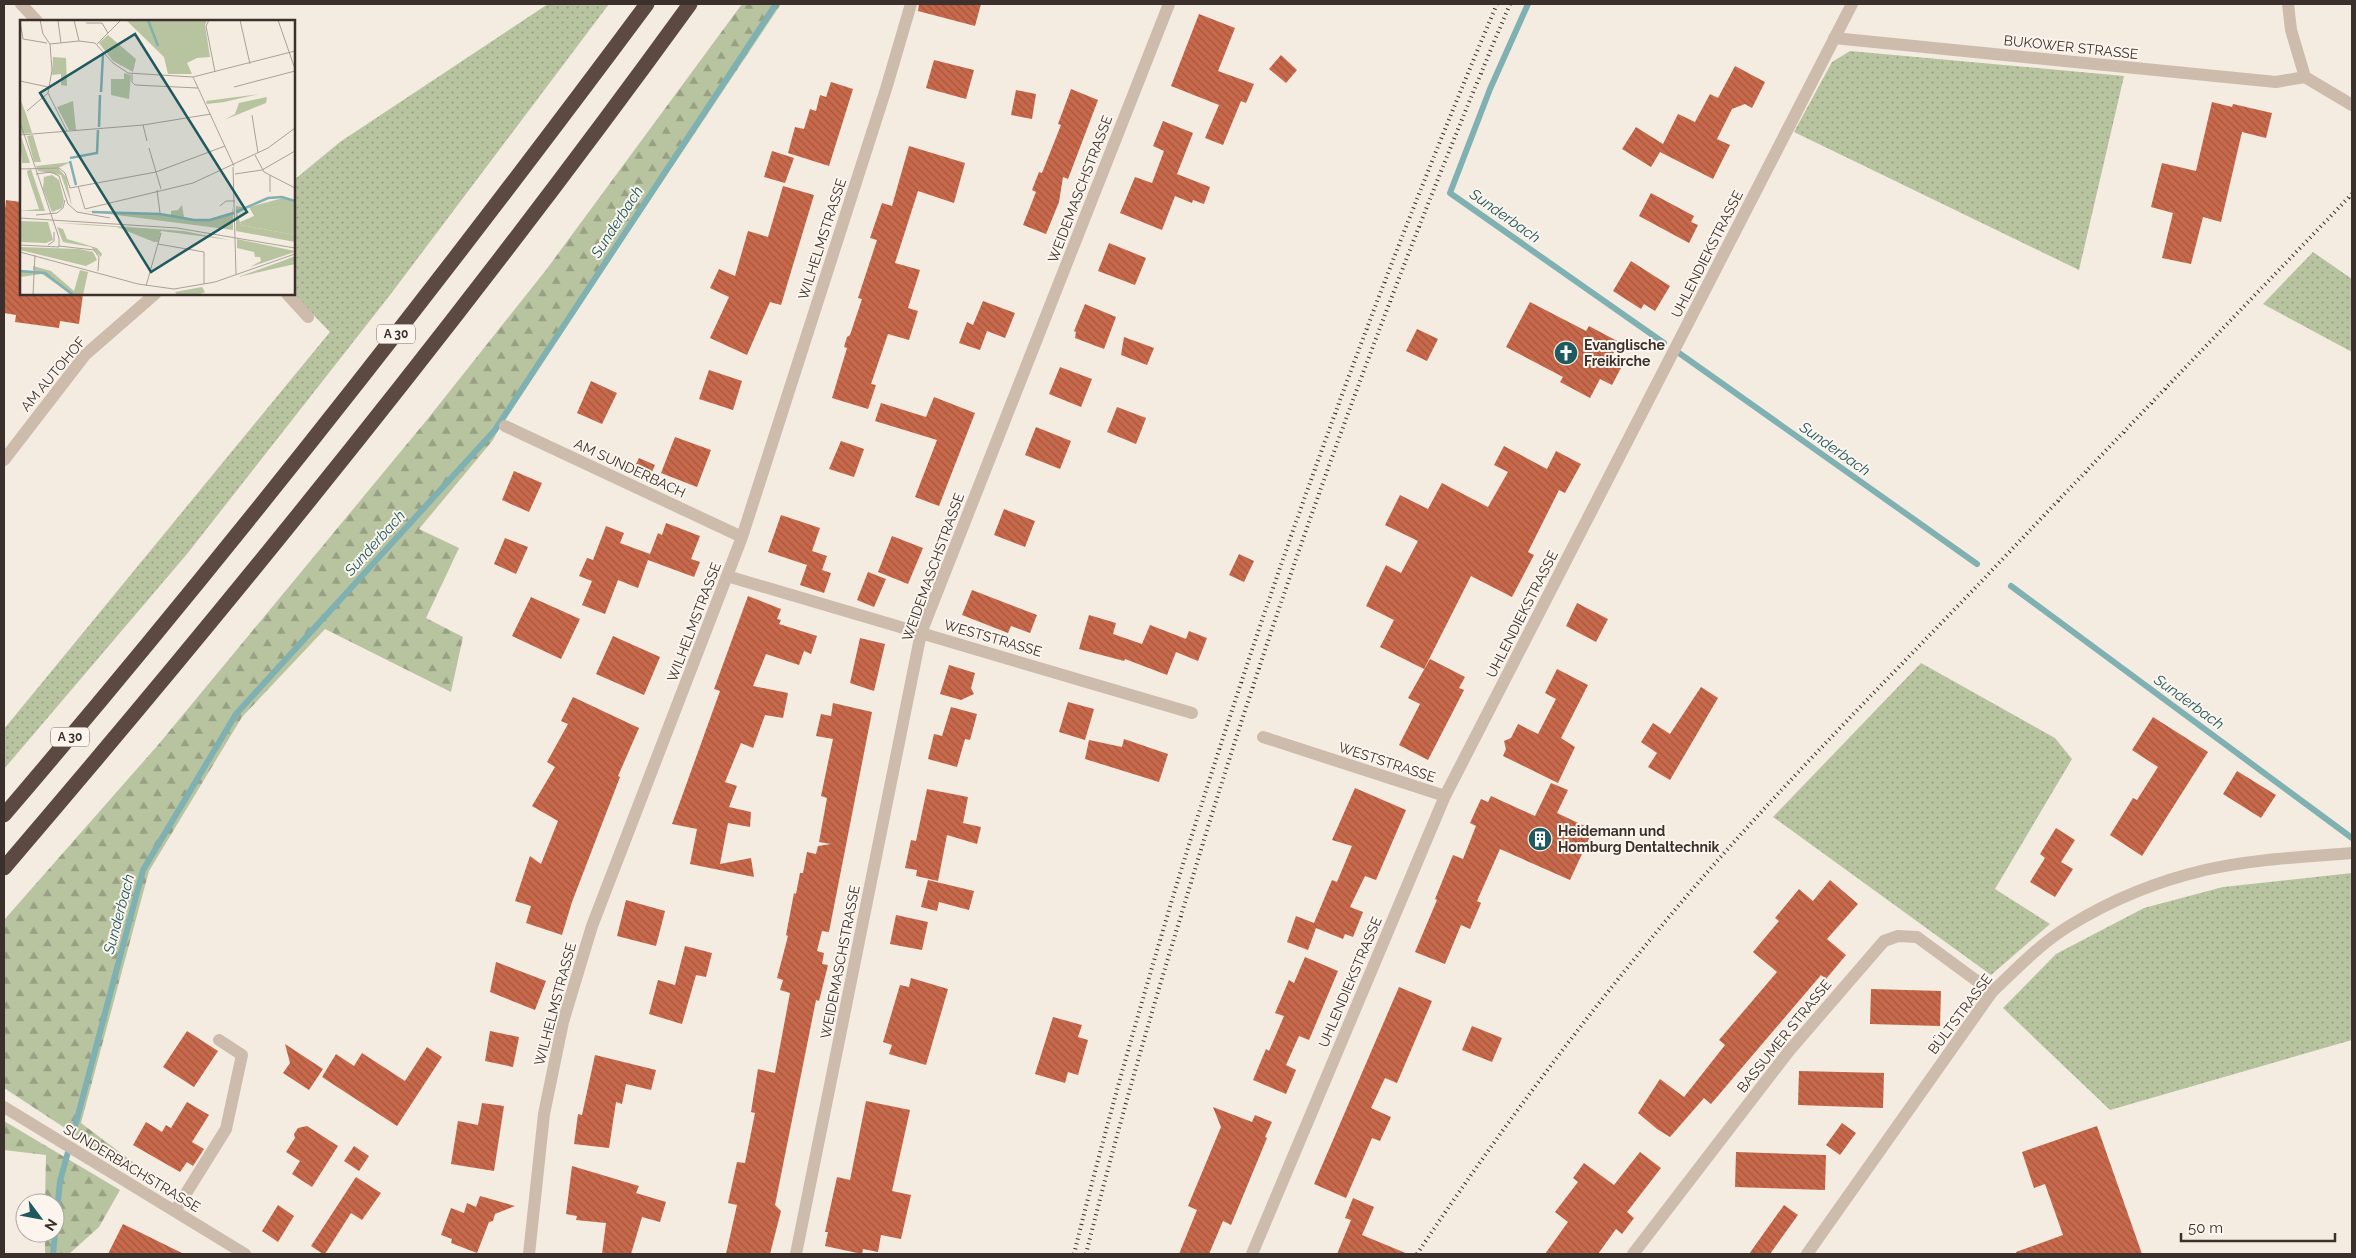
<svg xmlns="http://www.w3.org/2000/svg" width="2356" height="1258" viewBox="0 0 2356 1258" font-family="Raleway,sans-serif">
  <defs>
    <pattern id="grass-dots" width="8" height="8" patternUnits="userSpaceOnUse" patternTransform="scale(1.25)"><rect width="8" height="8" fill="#b8c4a0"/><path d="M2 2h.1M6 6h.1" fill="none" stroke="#97a083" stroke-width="1.8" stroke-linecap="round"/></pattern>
    <pattern id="forest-firs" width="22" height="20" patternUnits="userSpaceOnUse" patternTransform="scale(1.25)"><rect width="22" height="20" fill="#b8c4a0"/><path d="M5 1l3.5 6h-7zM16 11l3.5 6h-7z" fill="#97a083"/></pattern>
    <pattern id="building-back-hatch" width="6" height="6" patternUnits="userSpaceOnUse" patternTransform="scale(1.25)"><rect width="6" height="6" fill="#c8694b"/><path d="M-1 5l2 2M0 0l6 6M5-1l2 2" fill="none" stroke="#a4573f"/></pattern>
  </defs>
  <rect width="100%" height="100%" fill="#f4ebe1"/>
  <path fill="url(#grass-dots)" d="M548 4H609L390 295 187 554 4 769V729L330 332 293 294 294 180 340 142Z
    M1850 51 2124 76 2079 270 1794 132 1832 62Z
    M2313 252 2352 279V352L2263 304Z
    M1921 663 2055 738 2072 759 1995 889 2050 924 1991 975 1773 817Z
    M2352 873V1040L2110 1110 2003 1008 2056 954 2144 908 2223 887Z"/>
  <path fill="url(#forest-firs)" d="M742 4H781L504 419 493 440 419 529 459 548 426 618 463 637 451 692 325 629 242 717 149 871 81 1123 134 1163 129 1170 4 1088V920L158 745 426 421 546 270Z
    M4 1121 120 1190 99 1227 69 1254H45V1233H55V1203H45L46 1155 4 1150Z"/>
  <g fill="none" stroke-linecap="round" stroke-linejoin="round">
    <path stroke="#7fb0b2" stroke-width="6" d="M1528 4 1490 89 1450 193 1664 343
      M1679 353 1977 564
      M2011 586 2352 838
      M73 1134 143 870 236 714 495 430 776 4
      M53 1254 60 1181 68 1152"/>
  </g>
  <path fill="url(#building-back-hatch)" d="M919 4H981L975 26 918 11Z
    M1199 14 1235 28 1218 71 1254 84 1246 103 1241 101 1223 145 1205 138 1219 105 1171 86Z
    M1281 55 1297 70 1286 83 1269 69Z
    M934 60 974 70 966 99 926 88Z
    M1735 66 1765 82 1752 108 1745 104 1732 109 1717 139 1730 145 1713 179 1660 152 1651 167 1622 149 1636 127 1663 144 1678 114 1695 122 1710 94 1718 98Z
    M831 82 853 89 829 166 788 153 795 127 804 129 810 109 816 111 820 95 826 97Z
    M1071 89 1098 100 1068 179 1063 177 1059 202 1046 234 1023 225 1036 192 1032 190 1039 172 1042 173 1061 125 1058 124Z
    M1016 90 1036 94 1032 119 1011 115Z
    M2212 102 2232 107 2233 104 2272 113 2266 138 2242 132 2221 222 2203 217 2191 264 2162 258 2173 213 2151 207 2162 163 2196 171Z
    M1163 121 1193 133 1177 174 1210 187 1204 204 1193 200 1192 203 1175 196 1162 230 1120 213 1135 177 1152 183 1164 151 1153 146Z
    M909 146 965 163 954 203 918 191 895 263 920 270 908 308 918 311 909 340 888 334 871 384 876 385 868 409 832 398 847 348 844 347 847 337 850 335 862 299 858 298 877 240 870 238 882 203 892 206Z
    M772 151 794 158 785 183 764 177Z
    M783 186 814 195 781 305 770 302 747 355 710 338 729 297 710 288 719 269 735 276 748 231 768 237Z
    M1651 193 1694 216 1691 222 1698 225 1689 243 1639 216Z
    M6 200 21 202V294H83L79 324 60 321 59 328 15 322 16 315 4 313V219Z
    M1109 243 1146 258 1135 285 1098 271Z
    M1631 261 1670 286 1655 311 1644 304 1641 309 1613 291Z
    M983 301 1015 313 1005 338 987 331 980 350 959 343 967 322 973 325Z
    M1530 302 1586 331 1589 326 1619 342 1610 360 1622 366 1612 385 1600 379 1590 398 1560 382 1563 377 1506 347Z
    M1085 304 1116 317 1104 349 1075 338 1076 332 1074 331Z
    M1417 329 1438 339 1427 361 1406 351Z
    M1124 337 1154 348 1147 365 1121 355Z
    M1060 367 1092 379 1081 407 1049 394Z
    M709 370 742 381 733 410 699 399Z
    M591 381 617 393 602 424 577 413Z
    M934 397 975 413 939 506 915 497 937 440 875 421 881 403 926 417Z
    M1117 407 1146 418 1136 444 1107 432Z
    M1036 427 1071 441 1060 469 1025 455Z
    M675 437 711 450 697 487 661 473Z
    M841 441 864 449 854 477 829 469Z
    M1504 446 1547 469 1556 451 1581 464 1565 493 1559 490 1528 552 1534 555 1512 597 1471 576 1424 669 1380 647 1394 620 1366 606 1386 565 1401 573 1418 541 1385 525 1400 495 1428 509 1442 483 1488 507 1508 472 1494 465Z
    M639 458 655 465 649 479 632 472Z
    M514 471 542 483 529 512 502 500Z
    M1004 509 1035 521 1025 547 994 535Z
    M781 515 820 528 812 551 827 556 822 570 831 573 824 593 800 585 807 565 768 552Z
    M666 523 700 536 691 559 700 562 694 577 648 560 638 588 618 580 605 614 582 605 592 581 579 576 587 558 593 560 606 526 624 533 620 543 650 554 658 533 662 535Z
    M892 536 923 548 908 584 878 572Z
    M505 538 528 547 516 574 494 564Z
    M1239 554 1254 561 1244 582 1229 575Z
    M868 572 886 579 874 607 857 600Z
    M972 590 1037 615 1030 633 1011 626 1008 633 962 615Z
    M748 596 781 609 777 619 781 620 779 624 817 636 811 654 804 651 799 665 766 654 753 686 788 693 783 718 765 715 753 748 741 743 725 782 737 786 729 807 751 812 750 827 728 823 720 864 751 858 754 877 690 864 697 829 672 824 720 691 714 689Z
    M531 597 580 619 561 659 512 636Z
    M1577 603 1608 619 1596 642 1566 626Z
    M1089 615 1116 623 1113 634 1142 644 1150 625 1186 639 1189 631 1207 638 1198 661 1176 652 1167 675 1125 659 1124 661 1079 649Z
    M613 636 660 657 644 695 596 674Z
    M860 638 885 644 874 691 850 683Z
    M1430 659 1465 677 1459 688 1464 690 1428 760 1399 745 1420 704 1408 698Z
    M949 665 975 673 971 688 974 694 961 700 940 694Z
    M1557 669 1588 685 1561 738 1575 747 1558 783 1503 756 1506 749 1504 741 1511 738 1518 724 1538 734 1556 699 1545 693Z
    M1701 687 1718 698 1670 780 1648 767 1657 753 1641 742 1653 723 1670 734Z
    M573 697 639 728 618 776 620 777 572 902 562 935 526 923 531 906 515 901 530 856 541 864 558 821 532 806 555 767 547 762 568 724 561 721Z
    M1068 702 1094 709 1085 740 1059 732Z
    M833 703 872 712 829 932 822 931 817 951 824 953 822 964 828 965 819 1001 816 1000 775 1205 781 1211 770 1254H726L737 1205 728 1203 737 1162 745 1163 755 1113 751 1112 758 1069 775 1073 790 993 780 990 783 980 777 978 788 936 786 935 794 893 796 894 800 873H803L807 852 816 854 818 846 831 844 819 842 827 798 821 796 833 739 816 736 821 714 831 716Z
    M951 707 977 714 970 740 965 739 957 767 928 759 934 734 942 736Z
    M2153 717 2208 752 2142 856 2110 835 2133 798 2137 800 2158 767 2132 750Z
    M1124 739 1168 754 1159 782 1085 759 1089 740 1122 747Z
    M2237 771 2276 795 2261 818 2223 794Z
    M1551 783 1568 790 1557 813 1593 830 1570 880 1500 849 1477 901 1481 903 1470 929 1461 925 1445 964 1415 952 1437 900 1435 899 1453 855 1463 859 1476 826 1470 823 1481 799 1488 802 1491 796 1535 816Z
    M1355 788 1406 810 1376 880 1365 876 1350 907 1363 912 1353 937 1345 934 1343 939 1316 928 1308 950 1287 942 1296 916 1314 923 1332 880 1337 882 1352 846 1332 840Z
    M927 789 968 797 963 823 981 827 977 844 947 835 938 881 916 876 917 870 905 868 911 840 916 841Z
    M2056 828 2075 840 2061 862 2073 869 2055 897 2030 882 2045 858 2040 854Z
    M928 880 974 891 969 910 939 902 937 911 921 907Z
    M1830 880 1858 904 1827 939 1846 955 1826 979 1821 975 1711 1104 1704 1098 1670 1137 1657 1129 1638 1113 1660 1079 1684 1097 1725 1045 1719 1040 1777 972 1753 952 1779 921 1775 918 1799 889 1813 901Z
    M626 900 665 911 656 946 617 936Z
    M896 915 928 922 922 950 890 944Z
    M685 946 712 953 706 977 696 975 682 1024 649 1014 658 980 675 985Z
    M1305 957 1338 971 1309 1040 1299 1036 1286 1065 1296 1070 1286 1094 1253 1080 1266 1049 1269 1051 1284 1016 1275 1013 1289 980 1294 983Z
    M496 962 546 981 535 1010 490 992Z
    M911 978 948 989 926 1065 889 1054 892 1045 883 1042 900 985 909 987Z
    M1399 987 1432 1001 1397 1083 1385 1078 1371 1108 1391 1117 1380 1141 1372 1138 1346 1198 1314 1184Z
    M1871 989 1941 991 1940 1026 1870 1024Z
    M1053 1017 1082 1025 1078 1037 1088 1040 1078 1075 1068 1072 1065 1083 1035 1074Z
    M1472 1026 1502 1038 1492 1062 1462 1050Z
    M187 1031 218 1051 194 1087 163 1067Z
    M490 1031 519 1037 513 1067 485 1061Z
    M285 1044 323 1069 309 1090 283 1073 290 1063Z
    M427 1047 442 1057 397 1126 322 1077 336 1054 354 1066 362 1053 405 1081Z
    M595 1055 656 1070 651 1090 626 1084 622 1104 616 1102 609 1148 574 1144 578 1114 582 1115Z
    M1799 1071 1884 1073 1883 1108 1798 1105Z
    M866 1101 910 1110 892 1191 911 1195 901 1239 881 1235 878 1252 863 1249 862 1254 825 1246 828 1232H825L837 1177 850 1180Z
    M187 1102 209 1115 192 1142 204 1149 193 1166 187 1162 180 1172 133 1145 146 1122 162 1132 166 1125 171 1128Z
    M482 1103 504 1106 494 1171 451 1164 458 1121 478 1125Z
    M1213 1107 1252 1122 1255 1115 1272 1122 1265 1137 1267 1138 1231 1225 1223 1221 1209 1254H1179L1197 1210 1188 1206 1221 1127Z
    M1842 1123 1856 1133 1840 1155 1826 1145Z
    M307 1126 338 1146 312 1187 292 1174 300 1161 286 1152 295 1138 294 1134 298 1128Z
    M2097 1126 2142 1254H2017L2016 1252 2063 1235 2045 1184 2034 1188 2022 1152Z
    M354 1146 369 1156 359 1171 344 1161Z
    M1640 1152 1661 1168 1627 1212 1634 1218 1622 1234 1616 1229 1598 1254H1545L1568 1222 1555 1212 1578 1182 1573 1178 1584 1163 1614 1185Z
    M1736 1152 1826 1155 1825 1190 1735 1187Z
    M572 1166 639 1186 636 1193 666 1202 660 1222 642 1217 631 1254H602L606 1223 576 1220 577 1216 566 1214Z
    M356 1177 381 1193 362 1220 351 1213 325 1254H323L311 1246Z
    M480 1196 515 1206 495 1214 493 1221 489 1222 477 1253 451 1243 452 1239 441 1235 451 1208 464 1213 467 1203 476 1207Z
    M1353 1198 1374 1207 1362 1235 1408 1254H1337L1351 1220 1345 1218Z
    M278 1205 294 1216 278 1242 262 1231Z
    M1784 1205 1798 1215 1770 1254H1749Z
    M123 1224 184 1254H108Z"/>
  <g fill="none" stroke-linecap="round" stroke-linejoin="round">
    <path stroke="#cdbbac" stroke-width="12" d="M21 4 37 21
      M2288 4 2291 30 2305 77 2352 105
      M1834 38 2276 82 2305 77
      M287 294 308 317
      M505 426 742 537
      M4 460 85 355 155 294
      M727 576 1192 713
      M1263 737 1445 796
      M4 1107 245 1254
      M175 1211 226 1129 242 1055 219 1040
      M529 1254 544 1114 563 1022 592 926 742 537 886 89 911 4
      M796 1254 921 633 1169 4
      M1252 1254 1445 796 1852 4
      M1633 1254 1789 1051 1884 941 1898 936 1917 937 1992 992
      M1807 1254 1992 992C2016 969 2040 944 2069 926 2111 900 2158 881 2205 870 2253 859 2304 857 2352 853"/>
    <path stroke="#5c4a42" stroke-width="15" d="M4 815C228 553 441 281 647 4
      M4 868C243 589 474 302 690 4"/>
    <path stroke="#3b302b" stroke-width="4" stroke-dasharray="1 4" stroke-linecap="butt" d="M1074 1254C1104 1132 1139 1010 1175 890 1267 589 1374 294 1497 4
      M1086 1254C1115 1138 1148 1023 1183 909 1275 601 1385 299 1510 4
      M1417 1254C1501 1128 1592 1007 1691 891 1782 785 1881 686 1978 585 2102 454 2227 324 2352 194"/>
  </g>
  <defs>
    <g id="church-disc" transform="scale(1.25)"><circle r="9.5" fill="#1f5a5e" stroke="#fbf5ee"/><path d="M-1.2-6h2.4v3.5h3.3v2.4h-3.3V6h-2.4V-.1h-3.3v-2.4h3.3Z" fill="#fff"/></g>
    <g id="building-disc" transform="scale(1.25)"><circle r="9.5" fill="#1f5a5e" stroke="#fbf5ee"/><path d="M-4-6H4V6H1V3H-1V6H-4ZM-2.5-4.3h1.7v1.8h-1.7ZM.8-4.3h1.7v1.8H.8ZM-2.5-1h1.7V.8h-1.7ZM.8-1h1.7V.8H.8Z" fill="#fff"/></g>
  </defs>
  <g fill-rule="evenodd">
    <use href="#church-disc" x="1566" y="353"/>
    <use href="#building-disc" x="1540" y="839"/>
  </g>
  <g text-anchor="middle" stroke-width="4" stroke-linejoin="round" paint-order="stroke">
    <g fill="#fbf5ee" stroke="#756b66" stroke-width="1">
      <rect x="377" y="324.5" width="38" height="19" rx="4"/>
      <rect x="51" y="727.5" width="38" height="19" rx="4"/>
    </g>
    <g font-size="12" font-weight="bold" fill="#3b302b">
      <text x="396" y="338">A 30</text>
      <text x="70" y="741">A 30</text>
    </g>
    <g font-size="14" fill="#3b302b" stroke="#fbf5ee">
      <text transform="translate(2071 47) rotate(6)" y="5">BUKOWER STRASSE</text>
      <text transform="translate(1080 189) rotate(-69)" y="5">WEIDEMASCHSTRASSE</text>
      <text transform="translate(822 239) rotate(-72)" y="5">WILHELMSTRASSE</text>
      <text transform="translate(1707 254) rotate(-63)" y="5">UHLENDIEKSTRASSE</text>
      <text transform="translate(53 374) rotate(-50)" y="5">AM AUTOHOF</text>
      <text transform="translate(630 468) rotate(25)" y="5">AM SUNDERBACH</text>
      <text transform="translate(933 567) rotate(-70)" y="5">WEIDEMASCHSTRASSE</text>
      <text transform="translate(1522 614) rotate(-63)" y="5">UHLENDIEKSTRASSE</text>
      <text transform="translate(694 622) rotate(-69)" y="5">WILHELMSTRASSE</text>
      <text transform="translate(993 638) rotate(16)" y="5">WESTSTRASSE</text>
      <text transform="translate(1387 762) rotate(18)" y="5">WESTSTRASSE</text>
      <text transform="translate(840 962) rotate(-79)" y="5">WEIDEMASCHSTRASSE</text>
      <text transform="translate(1350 982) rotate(-67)" y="5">UHLENDIEKSTRASSE</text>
      <text transform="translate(555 1004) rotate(-75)" y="5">WILHELMSTRASSE</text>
      <text transform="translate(1960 1014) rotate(-53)" y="5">BÜLTSTRASSE</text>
      <text transform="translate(1784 1036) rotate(-51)" y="5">BASSUMER STRASSE</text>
      <text transform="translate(132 1168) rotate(31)" y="5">SUNDERBACHSTRASSE</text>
    </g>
    <g font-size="14" font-weight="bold" fill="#3b302b" stroke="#fbf5ee" text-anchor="start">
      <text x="1584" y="350">Evanglische<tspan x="1584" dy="16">Freikirche</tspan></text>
      <text x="1558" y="836">Heidemann und<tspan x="1558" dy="16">Homburg Dentaltechnik</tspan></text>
    </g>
    <g font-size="15" font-style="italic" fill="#1f5a5e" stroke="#fbf5ee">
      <text transform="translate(1505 216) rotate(35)" y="5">Sunderbach</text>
      <text transform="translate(617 222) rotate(-57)" y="5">Sunderbach</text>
      <text transform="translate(1835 449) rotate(35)" y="5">Sunderbach</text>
      <text transform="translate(375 543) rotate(-48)" y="5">Sunderbach</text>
      <text transform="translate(2189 702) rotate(36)" y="5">Sunderbach</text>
      <text transform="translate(119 914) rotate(-75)" y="5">Sunderbach</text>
    </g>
  </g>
  <g transform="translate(20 20)">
    <rect width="275" height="275" fill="#f4ebe1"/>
    <path d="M88 15 116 39 113 52 93 41 79 23ZM33 37 46 38 47 66 41 65V54L32 55ZM104 53 111 55 109 79 91 75V59H104ZM53 81 56 110H49L37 87ZM263 178 275 182V215L221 205 220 202 234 196 229 187ZM36 203 66 204 164 211 210 220 141 211 138 222H134L97 207ZM0 227 59 229 73 232 77 240 66 246 0 230ZM13 246 31 251 54 271 60 250 68 252 63 275H54L31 256 13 250ZM0 251 26 254 52 275 22 254 0 257Z" fill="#b8c4a0"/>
    <path d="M239 74 204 82 187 84 186 81ZM247 77 246 83 204 100 215 94 219 83ZM0 78 6 94 12 113 0 114ZM13 115 21 142H14L7 116ZM0 116H1L10 143H2ZM51 142 38 148 46 157 52 186 41 155 18 151 16 146ZM11 149 25 191H0L19 189 8 156 7 151ZM32 155 39 160 44 180 42 188 32 192 23 169 24 157ZM162 185 164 197 174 200 190 199 212 192 213 187V210L65 191 151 195V191L158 190ZM216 186 226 188 217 194 221 205 275 215V222L216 211ZM0 201 28 202 33 220 26 223 0 222ZM37 207 43 209 47 219 77 228 82 234 81 237 71 227 43 222ZM217 219 275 231V232L230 247 241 241 240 237H235L234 232 217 228ZM275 236V244L218 257 265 240ZM182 267 185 272 178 275H157L155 272Z" fill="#b8c4a0"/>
    <path d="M106 0H187L185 5 190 37 177 38 167 43 172 54H148L144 37Z" fill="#b8c4a0"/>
    <path d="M152 0H185V7L181 15 168 17 161 14 160 7 153 8ZM186 16 189 35 161 40 157 21Z" fill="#b8c4a0"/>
    <path fill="none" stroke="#7fb0b2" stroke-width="2.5" d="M128 0 138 26M81 72 83 34M79 107 80 75M50 138 77 133 78 110M50 141 56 165M72 192 140 194 174 200H190L214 193M216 192 248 178 262 177 275 181M0 251 25 253 53 275"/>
    <path fill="none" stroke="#aaa098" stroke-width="1" d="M54 0 59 21M189 0 186 6 195 52M220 0 230 44M258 0 275 49M0 1 3 19 27 23M38 1 41 23M66 3H82L88 13M30 24 59 21 75 23 93 43 108 53 173 57 275 31M77 24 101 0M112 54V62L115 65 178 68M173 57 214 146M0 61 28 67M214 67 275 51M28 73 47 111M7 91 28 73 32 50 30 24 23 14 20 0M232 95 238 133M0 102 39 218V227M123 105 127 121M0 115 123 105 191 94M129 128 141 169M235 135 244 152 275 168M213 147 216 254M0 149 39 148 45 153 50 168 136 152 205 126M16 154 31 152 39 156 48 184 57 192 90 198M215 154 242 150 275 131M250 155V172M58 166 65 189 173 163 248 128 275 108M137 170 140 193M200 186 206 181H215M16 195 37 193 43 188 45 180M0 198 157 208 275 228M138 224 184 232V264M0 225 39 227M28 225 34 221V212M39 226 74 230 79 237 78 251M0 232 118 264 154 269 195 262 275 234M126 266 141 213M13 275 15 235"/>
    <path fill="#1f5a5e" fill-opacity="0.15" stroke="#1f5a5e" stroke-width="2.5" d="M115 14 227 192 131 252 20 73Z"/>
    <rect width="275" height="275" fill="none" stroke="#3b302b" stroke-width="2.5"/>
  </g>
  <rect width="2356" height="1258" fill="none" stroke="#3b302b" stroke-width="10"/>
  <g transform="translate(40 1218) rotate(122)"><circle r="24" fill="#fbf5ee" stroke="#aea6a0"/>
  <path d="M0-4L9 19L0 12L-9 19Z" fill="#1f5a5e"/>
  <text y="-8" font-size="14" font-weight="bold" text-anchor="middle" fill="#3b302b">N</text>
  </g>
  <path d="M2181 1233v8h154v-8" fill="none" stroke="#3b302b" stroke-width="2.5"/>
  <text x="2188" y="1233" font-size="15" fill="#3b302b" stroke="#fbf5ee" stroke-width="4" paint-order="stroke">50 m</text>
</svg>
